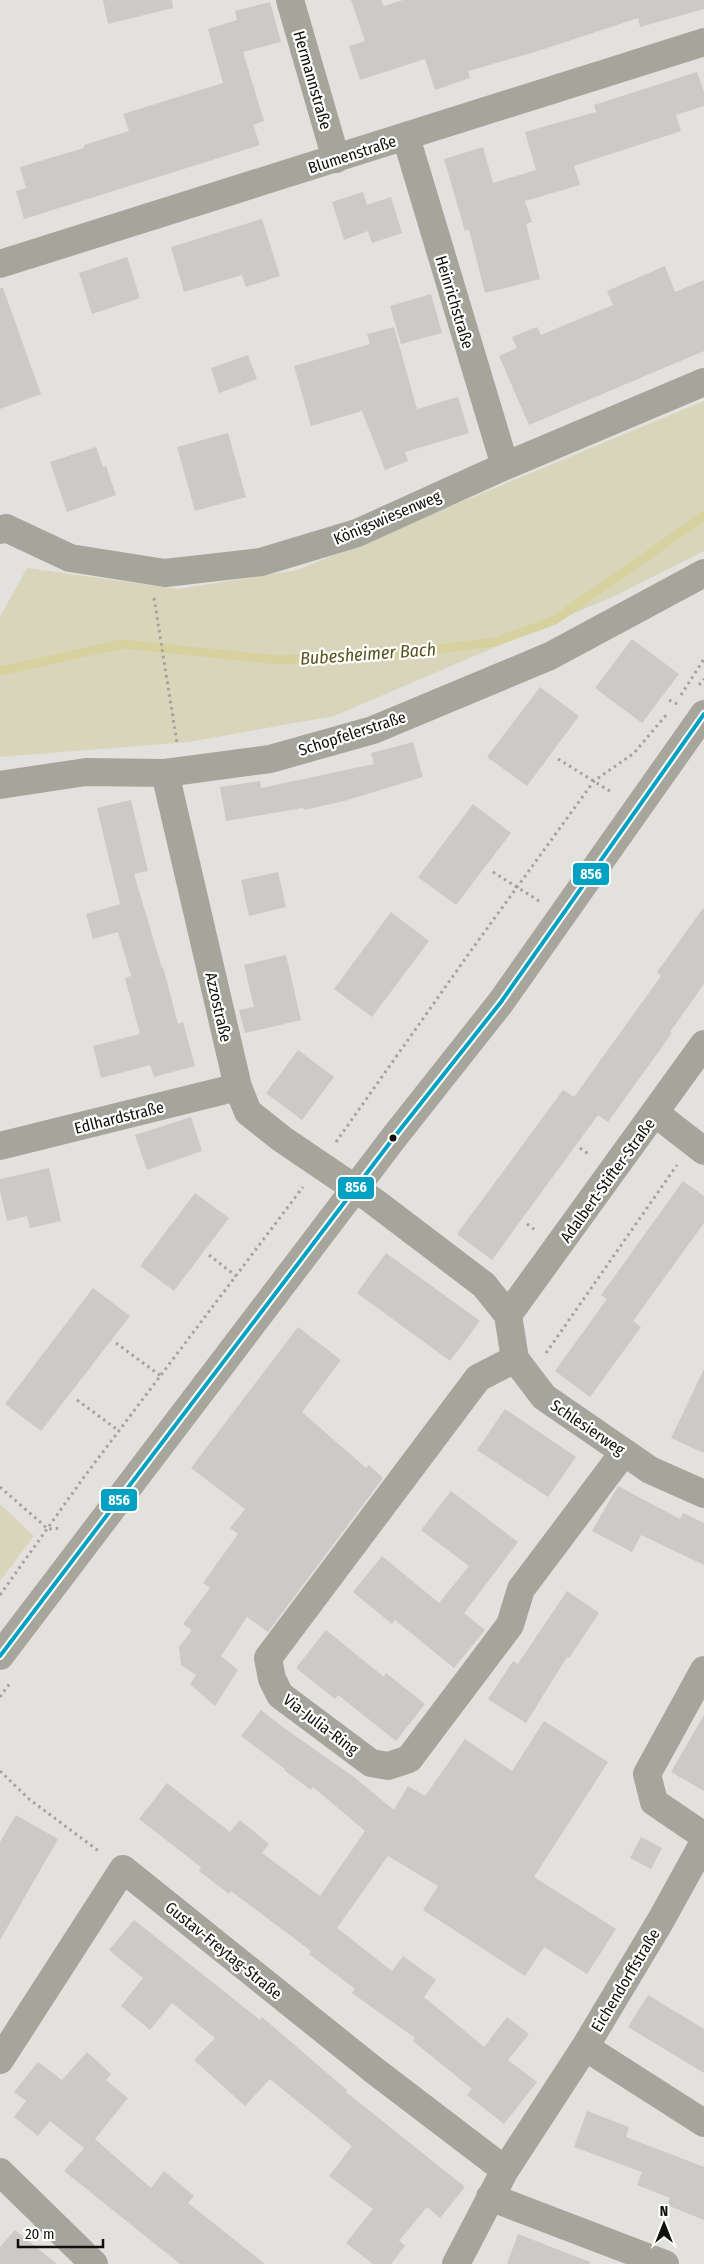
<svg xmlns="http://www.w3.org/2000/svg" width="704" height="2264" viewBox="0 0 704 2264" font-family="'Fira Sans Condensed',sans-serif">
  <rect width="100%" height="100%" fill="#e2e1dd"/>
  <path fill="#d8d5ba" d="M704 401V551L617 595 334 716 188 742 0 757V617L27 568 178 589 298 570Z
    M0 1504 34 1536 0 1581Z"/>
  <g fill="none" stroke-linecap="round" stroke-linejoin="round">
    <path stroke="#d7d19f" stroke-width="9" d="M0 671 122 644 278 660 405 653 495 642 555 620 704 516"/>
  </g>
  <path fill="#cbcac8" d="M103 0H172L173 8 108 24Z
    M351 0H381L384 6 403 0H704V9L640 27 638 18 538 51 468 71 470 78 435 90 425 59 360 80 349 46 365 41Z
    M270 2 281 42 243 52 264 121 253 125 260 145 24 219 16 191 26 188 20 167 84 148V145L129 131 123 114 223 83 208 29 237 20 235 11Z
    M697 72 704 92V106L676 115 681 131 574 166 580 185 525 201 532 222 526 224 540 279 485 293 469 230 465 231 444 159 483 147 493 183 536 170 525 132 596 112 594 105Z
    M363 192 367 205 391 197 402 233 372 243 368 231 344 240 332 202Z
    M262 219 280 276 246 287 242 275 184 292 171 247Z
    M127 257 140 298 92 314 79 273Z
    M665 266 675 292 704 280V351L529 425 499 356 517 348 512 337 537 327 541 335 613 305 607 291Z
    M0 288H3L41 394 0 409Z
    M431 294 442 333 401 344 390 306Z
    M394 327 417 409 458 397 469 433 405 452 408 461 385 470 362 411 311 426 294 366 370 344 367 334Z
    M248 355 257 379 219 393 211 368Z
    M228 433 246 497 195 511 177 447Z
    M96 447 103 467 106 466 116 495 67 512 50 462Z
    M632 639 679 674 642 723 595 688Z
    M540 687 579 716 527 786 487 757Z
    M413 742 423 777 344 801 304 810 303 808 226 821 220 787 260 781 261 788 374 764 371 753Z
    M131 800 148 871 134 874 162 968 163 967 178 1024 183 1022 195 1066 154 1077 150 1065 101 1078 93 1046 140 1034 125 978 131 976 118 932 93 939 86 914 120 904 97 808Z
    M473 804 511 833 456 905 418 877Z
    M278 872 286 907 249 916 241 880Z
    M704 907V984L670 1032 672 1033 608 1122 598 1115 492 1260 457 1234 563 1090 574 1097 661 976 657 972Z
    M391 912 429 941 372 1017 334 989Z
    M286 955 301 1020 245 1033 239 1010 254 1007 244 965Z
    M298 1050 334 1077 302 1120 266 1093Z
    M191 1117 202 1151 147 1170 135 1135Z
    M49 1168 61 1221 30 1228 27 1216 7 1221 0 1191V1179Z
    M683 1181 704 1196V1223L633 1321 641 1327 590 1397 555 1371 607 1299 601 1295Z
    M195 1193 229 1218 174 1291 140 1266Z
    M386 1253 480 1321 450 1361 357 1293Z
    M93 1288 130 1316 41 1431 5 1404Z
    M298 1327 341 1360 302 1412 366 1468 369 1465 383 1478 268 1632 247 1617 221 1656 238 1670 215 1706 190 1684 196 1675 181 1665 179 1647 192 1630 183 1624 210 1588 203 1583 238 1534 230 1528 245 1509 191 1468Z
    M704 1369V1453L671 1438Z
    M505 1409 576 1457 548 1497 477 1450Z
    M618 1486 680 1519 683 1513 704 1523V1565L641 1535 632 1552 592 1531Z
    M451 1491 518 1542 464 1613 485 1630 454 1668 395 1620 392 1624 353 1592 382 1556 439 1603 469 1566 421 1530Z
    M567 1591 599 1613 569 1658 567 1657 526 1723 488 1699 513 1661 518 1664Z
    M326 1630 384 1677 386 1673 425 1704 396 1741 338 1695 335 1699 296 1668Z
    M261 1710 284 1728 354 1777 394 1810 408 1786 425 1796 465 1739 512 1771 544 1721 608 1762 534 1877 616 1929 587 1974 544 1947 525 1976 423 1910 438 1886 388 1856 337 1928 392 1971 403 1956 436 1980 424 1997 484 2047 507 2017 529 2034 508 2060 537 2082 504 2124 467 2095 472 2089 413 2041 415 2038 352 1993 355 1989 309 1954 311 1951 231 1891 229 1894 199 1871 201 1867 139 1819 167 1783 230 1832 240 1820 269 1844 262 1853 320 1896 365 1831 313 1787 311 1790 284 1770 285 1769 241 1736Z
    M704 1715V1791L671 1772Z
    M16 1815 58 1839 0 1940V1842Z
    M641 1837 662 1848 651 1869 630 1858Z
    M134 1920 260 2020 262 2017 347 2090 346 2092 465 2187 440 2218 427 2207 399 2241 405 2246 391 2264H373L346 2243 373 2209 329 2176 352 2146 270 2079 245 2106 194 2060 215 2038 172 2003 150 2030 121 2006 143 1978 109 1950Z
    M648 1995 704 2029V2073L628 2027Z
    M87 2052 111 2074 106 2080 128 2098 95 2139 151 2188 164 2171 194 2196 188 2203 265 2264H180L64 2171 84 2148 50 2121 38 2136 14 2117 26 2101 14 2092 38 2062 62 2080Z
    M587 2111 629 2127 626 2137 704 2167V2220L667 2205 670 2198 637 2185 642 2172 574 2147Z
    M15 2230 57 2264H0V2247Z
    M518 2234 590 2262V2264H507Z"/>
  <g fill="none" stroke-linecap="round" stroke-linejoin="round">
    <path stroke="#a3a29c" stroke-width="3" stroke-dasharray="2.5 4" stroke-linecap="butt" d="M154 598 177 743
      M699 685 704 679
      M681 695 704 659
      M669 700 677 704
      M558 759 613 793
      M493 872 539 901
      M336 1142 470 952 594 781 634 753 667 714
      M580 1148 590 1155
      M527 1224 535 1230
      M209 1255 236 1276
      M116 1343 161 1376
      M546 1353 677 1165
      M77 1400 119 1431
      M0 1487 48 1529 61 1528
      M0 1595 84 1477 303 1187
      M0 1697 10 1683
      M0 1771 29 1799 100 1852"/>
    <path stroke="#a6a59c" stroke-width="28" d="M290 0 336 159
      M406 137 505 466
      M0 264 704 42
      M0 530 6 528 70 558 165 573 261 562 357 533 505 466 704 382
      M165 773 238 1087 248 1112 282 1139 372 1200 484 1285 508 1315 515 1359 544 1397 650 1470 704 1494
      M0 785 86 772 165 773 270 759 373 730 550 656 704 573
      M655 1113 704 1151
      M0 1146 238 1087
      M508 1315 704 1044
      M515 1359 478 1378 268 1658 272 1679 280 1695 371 1763 388 1766 409 1759 510 1625 521 1589 624 1452
      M704 1670 647 1774 654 1802 704 1836
      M704 1842 661 1920 585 2047 704 2123
      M0 2060 123 1869 375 2071 505 2170
      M0 2172 94 2264
      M490 2197 665 2264
      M456 2264 505 2170 585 2047"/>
    <path stroke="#a6a69c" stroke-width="28" d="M0 1656 395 1136 501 1002 704 714"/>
    <g stroke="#fffffe" stroke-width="8">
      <path id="bus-1" d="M0 1656 395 1136 501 1002 704 714"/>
    </g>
    <use href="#bus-1" stroke="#01a1c4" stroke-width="4"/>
  </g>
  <circle fill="#11100e" stroke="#fffffe" stroke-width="2" cx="393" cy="1138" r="4.5"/>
  <g text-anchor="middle" stroke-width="4.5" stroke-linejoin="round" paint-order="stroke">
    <g font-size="16" fill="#11100e" stroke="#fffffe">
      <text transform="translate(313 80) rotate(74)" y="6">Hermannstraße</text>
      <text transform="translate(352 154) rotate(-18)" y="6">Blumenstraße</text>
      <text transform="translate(455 302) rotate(73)" y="6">Heinrichstraße</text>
      <text transform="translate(387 517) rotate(-23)" y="6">Königswiesenweg</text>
      <text transform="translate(352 733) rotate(-18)" y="6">Schopfelerstraße</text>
      <text transform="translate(219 1007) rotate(77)" y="6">Azzostraße</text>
      <text transform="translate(119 1117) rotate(-14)" y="6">Edlhardstraße</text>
      <text transform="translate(607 1180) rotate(-54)" y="6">Adalbert-Stifter-Straße</text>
      <text transform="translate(588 1427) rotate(34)" y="6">Schlesierweg</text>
      <text transform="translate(321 1724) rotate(37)" y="6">Via-Julia-Ring</text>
      <text transform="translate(224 1950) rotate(39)" y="6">Gustav-Freytag-Straße</text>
      <text transform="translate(625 1980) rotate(-59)" y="6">Eichendorffstraße</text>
    </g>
    <g font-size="18" font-style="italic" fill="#57511c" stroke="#fffffe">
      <text transform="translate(368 654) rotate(-4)" y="6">Bubesheimer Bach</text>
    </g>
  </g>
  <g stroke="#fffffe" stroke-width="2">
    <rect x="572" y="862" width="38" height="24" rx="5" fill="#01a1c4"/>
    <rect x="337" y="1176" width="38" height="24" rx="5" fill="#01a1c4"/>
    <rect x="100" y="1488" width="38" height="24" rx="5" fill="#01a1c4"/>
  </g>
  <g font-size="14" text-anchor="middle" font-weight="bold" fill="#fff">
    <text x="591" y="879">856</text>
    <text x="356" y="1192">856</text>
    <text x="119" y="1505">856</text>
  </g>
  <g transform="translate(664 2224)" stroke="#fffffe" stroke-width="4" paint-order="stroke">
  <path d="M0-4L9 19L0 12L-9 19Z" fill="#11100e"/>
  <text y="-8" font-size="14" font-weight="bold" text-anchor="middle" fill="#11100e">N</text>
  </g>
  <path d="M18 2239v8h85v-8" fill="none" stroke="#11100e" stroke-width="2.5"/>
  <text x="25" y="2239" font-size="15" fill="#11100e" stroke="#fffffe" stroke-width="4" paint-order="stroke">20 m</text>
</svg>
